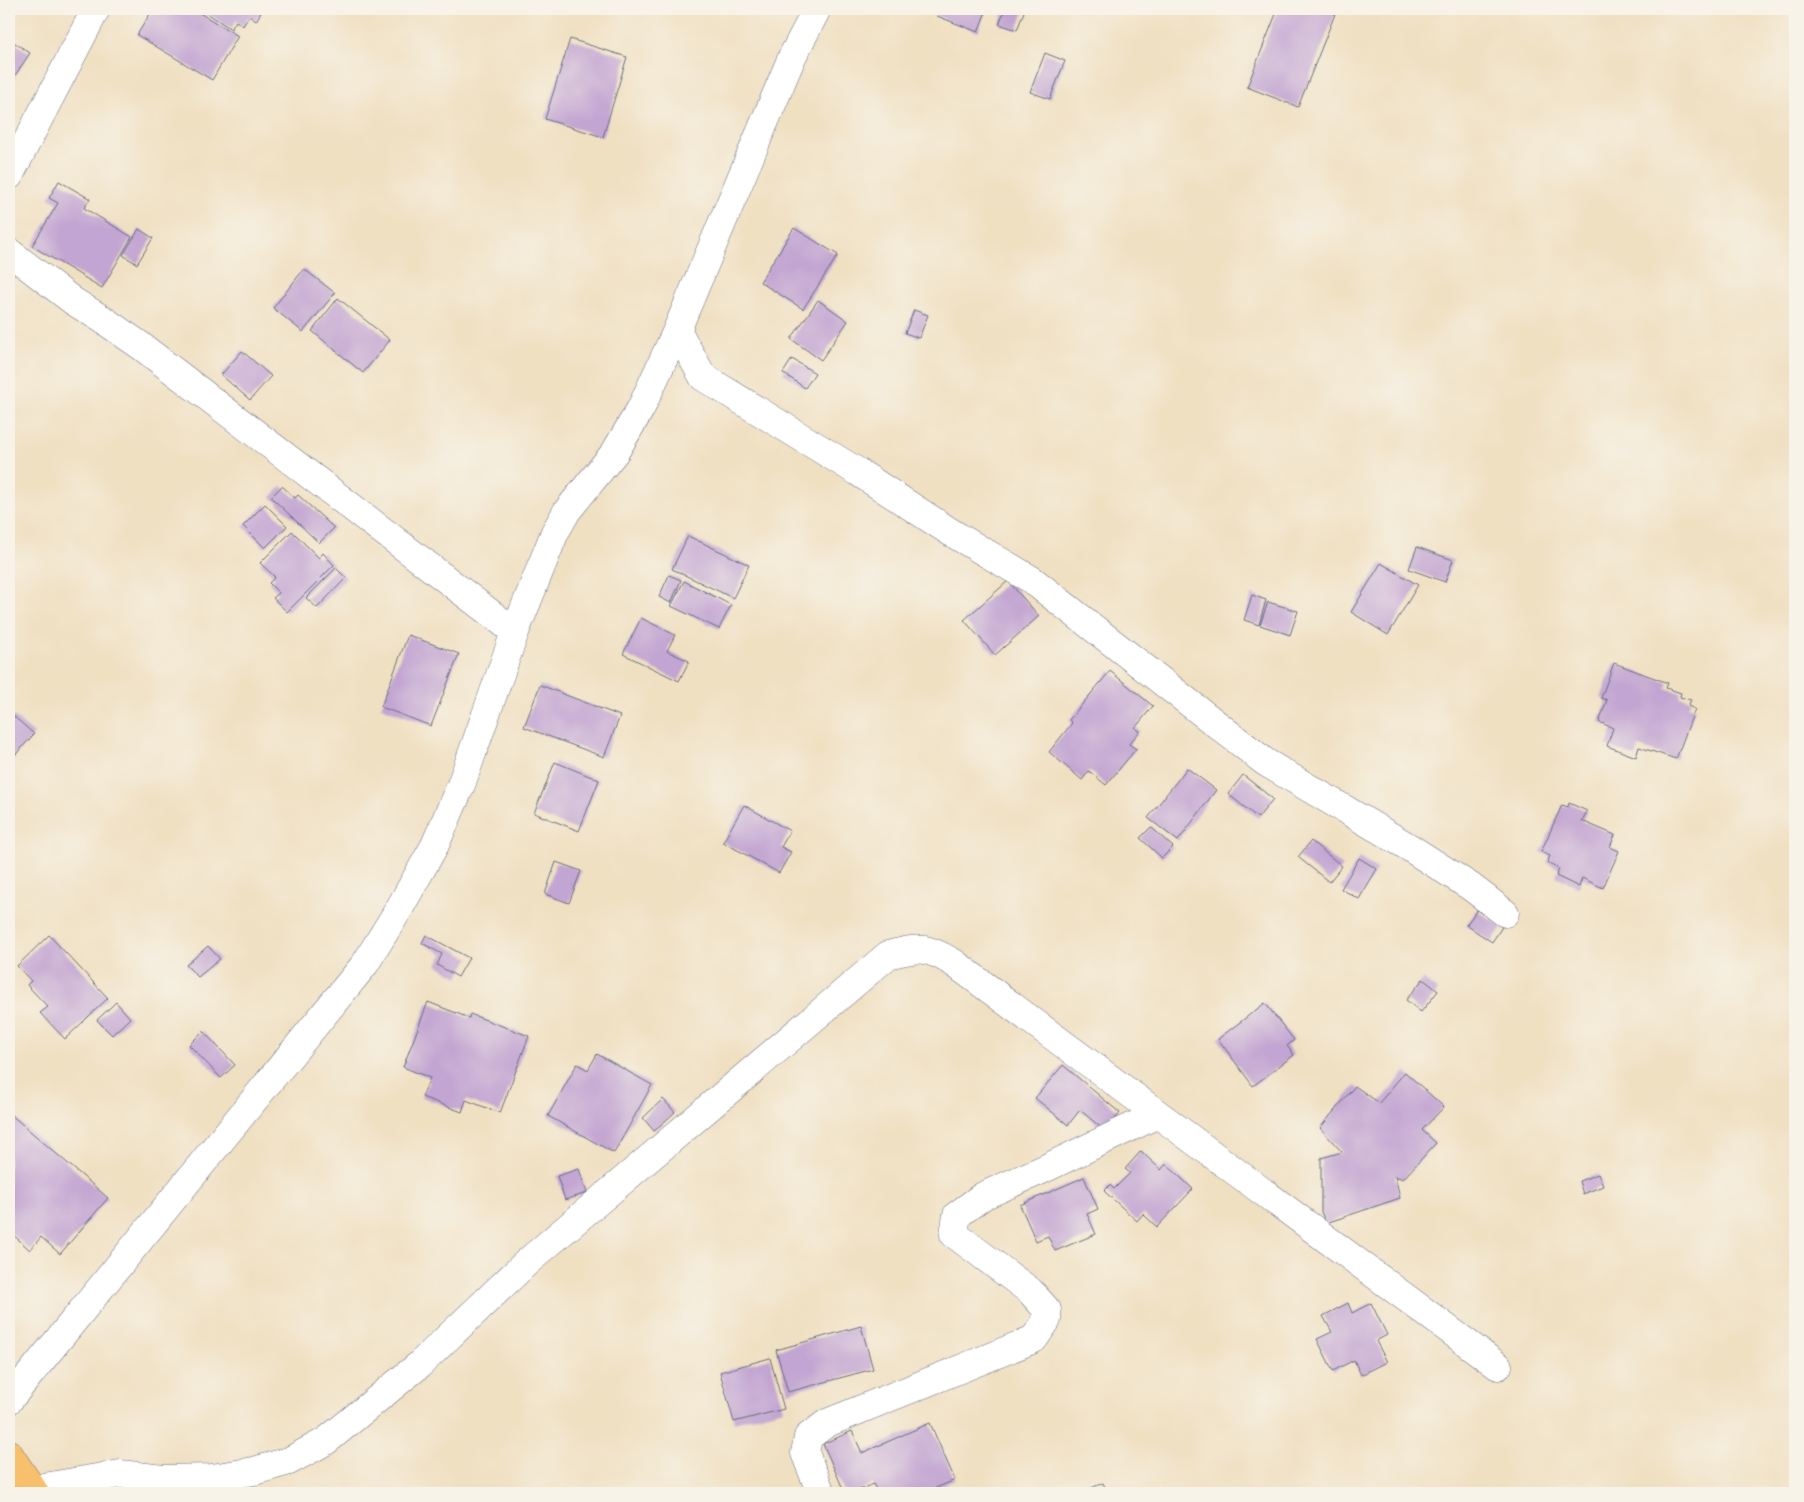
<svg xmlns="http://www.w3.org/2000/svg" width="1804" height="1502" viewBox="0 0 1804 1502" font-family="Delius,sans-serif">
  <rect width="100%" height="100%" fill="#f7f3e8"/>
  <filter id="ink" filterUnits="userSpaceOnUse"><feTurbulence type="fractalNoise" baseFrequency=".02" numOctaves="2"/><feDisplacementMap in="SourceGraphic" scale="10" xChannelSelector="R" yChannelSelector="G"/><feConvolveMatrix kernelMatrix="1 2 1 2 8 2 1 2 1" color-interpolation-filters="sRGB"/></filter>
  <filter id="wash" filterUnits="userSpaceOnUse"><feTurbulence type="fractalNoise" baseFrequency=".0096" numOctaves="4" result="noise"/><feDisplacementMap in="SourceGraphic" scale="20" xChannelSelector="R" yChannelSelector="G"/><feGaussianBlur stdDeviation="1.12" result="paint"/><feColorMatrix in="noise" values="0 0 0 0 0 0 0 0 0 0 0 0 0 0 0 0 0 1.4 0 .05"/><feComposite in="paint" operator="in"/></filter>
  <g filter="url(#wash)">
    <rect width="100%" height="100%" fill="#f0e0c2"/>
    <g id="blocks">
      <path fill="#c2a5d2" d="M153 9H193L238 36 212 80 137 35Z
        M203 9H263L256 21 249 16 243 26 236 21 231 29 202 10Z
        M940 9H987L978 32 937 16Z
        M1005 9H1025L1017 30 999 24Z
        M1278 9H1337L1298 107 1247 87Z
        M9 39 30 53 12 80 9 77Z
        M570 39 627 57 603 137 545 119Z
        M1045 53 1065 61 1050 99 1030 92Z
        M59 181 90 199 84 208 132 237 102 288 32 246 58 203 49 198Z
        M794 228 838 255 803 309 760 282Z
        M139 229 153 238 137 264 123 255Z
        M304 269 335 293 303 332 273 308Z
        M338 298 390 340 363 373 312 331Z
        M818 300 848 321 821 360 791 339Z
        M914 310 928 315 919 338 905 333Z
        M242 351 271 376 250 400 221 375Z
        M792 359 815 373 805 388 783 373Z
        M282 486 295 498 298 495 334 528 319 543 271 497Z
        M265 504 287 526 265 548 243 526Z
        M292 531 319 558 323 553 334 565 287 612 273 598 279 593 269 583 275 577 260 563Z
        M688 536 749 565 733 598 672 569Z
        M1417 547 1453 560 1445 582 1409 569Z
        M1381 563 1418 585 1388 635 1351 612Z
        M336 568 346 578 317 608 306 598Z
        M669 575 681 580 671 603 659 597Z
        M684 581 731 605 719 629 671 606Z
        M1008 581 1039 616 995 655 964 620Z
        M1252 595 1266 600 1259 625 1244 620Z
        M1268 602 1298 611 1290 635 1260 625Z
        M641 618 675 635 667 651 689 661 679 681 623 654Z
        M408 635 459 654 431 726 381 707Z
        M1614 663 1668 683 1666 688 1681 693 1680 697 1691 700 1688 706 1695 709 1676 759 1639 747 1636 757 1607 746 1613 728 1599 722 1607 700 1601 698Z
        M1110 671 1153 706 1135 728 1140 731 1129 744 1136 749 1106 785 1089 771 1082 780 1049 752 1072 723 1069 720Z
        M540 685 620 716 604 757 524 727Z
        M11 714 34 734 9 762V716Z
        M555 762 599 780 579 831 534 813Z
        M1187 768 1216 790 1178 841 1148 818Z
        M1243 775 1273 799 1258 818 1228 794Z
        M1569 803 1587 811 1582 821 1615 835 1610 847 1619 851 1603 888 1582 878 1579 887 1556 876 1559 869 1547 863 1550 856 1541 852 1562 805 1568 807Z
        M744 805 790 831 781 847 791 852 779 873 723 842Z
        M1151 827 1173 847 1162 858 1140 838Z
        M1311 841 1342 866 1329 882 1298 857Z
        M1359 858 1377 869 1359 899 1341 889Z
        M556 862 581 871 569 903 545 894Z
        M1477 910 1502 927 1492 942 1466 925Z
        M49 935 108 998 65 1039 40 1013 48 1007 27 985 31 981 17 966Z
        M426 935 469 958 458 977 437 965 442 954 422 943Z
        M208 946 220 959 198 977 186 965Z
        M1423 979 1438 991 1421 1012 1406 1000Z
        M116 1002 130 1018 112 1035 97 1020Z
        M428 1002 469 1018 470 1014 529 1036 500 1113 466 1100 462 1112 422 1097 430 1078 403 1067Z
        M1265 1003 1294 1040 1287 1046 1294 1055 1253 1086 1218 1039Z
        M203 1031 235 1065 221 1078 189 1045Z
        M597 1054 652 1085 614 1153 548 1116 577 1064 588 1070Z
        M1063 1065 1120 1113 1105 1131 1080 1110 1068 1125 1035 1098Z
        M1405 1072 1444 1107 1422 1130 1436 1143 1403 1179 1395 1176 1400 1198 1326 1223 1321 1212V1158L1342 1152 1320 1128 1355 1086 1379 1103Z
        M663 1099 675 1112 654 1131 643 1118Z
        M9 1113 108 1198 60 1254 41 1237 30 1250 9 1231Z
        M1141 1151 1161 1170 1166 1164 1193 1189 1157 1227 1143 1214 1137 1221 1104 1191 1110 1185 1114 1189 1130 1173 1125 1169Z
        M579 1169 587 1193 565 1200 557 1176Z
        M1598 1174 1603 1186 1583 1194 1579 1181Z
        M1084 1177 1098 1209 1087 1214 1096 1234 1055 1251 1048 1236 1036 1241 1020 1205Z
        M1348 1303 1352 1313 1371 1303 1387 1335 1376 1341 1387 1362 1361 1375 1354 1360 1333 1371 1317 1339 1332 1332 1323 1316Z
        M861 1326 873 1369 788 1392 776 1350Z
        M770 1358 784 1409 734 1422 720 1372Z
        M930 1423 955 1480 924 1493H878L873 1484 851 1493H845L823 1444 852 1431 862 1453Z
        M1103 1483 1108 1493H1080Z"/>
    </g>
  </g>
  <g filter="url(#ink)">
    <use href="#blocks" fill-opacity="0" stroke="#666d81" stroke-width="1"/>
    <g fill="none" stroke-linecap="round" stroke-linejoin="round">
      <g stroke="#666d81" stroke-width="29">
        <path id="minor" d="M9 176 96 9
          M9 252 73 301 105 321 141 346 515 632
          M677 330 703 377 858 472 952 533 1032 580 1265 762 1407 846 1471 887 1505 913
          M9 1400 365 964 399 909 435 845 461 785 515 632 555 532 567 511 615 452 641 408 677 330 792 57 817 9
          M33 1489 120 1474 163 1479 212 1478 254 1471 289 1461 326 1441 419 1365 526 1263 888 955C919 947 926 946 954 963L1498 1366
          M821 1493 805 1453 808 1437 827 1423 1034 1339 1047 1320V1310L1030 1291 954 1234 957 1215 983 1196 1044 1169 1156 1115"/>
      </g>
      <g stroke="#666d81" stroke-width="29">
        <path id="major" d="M9 1454 35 1493"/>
      </g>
      <use href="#minor" stroke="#fff" stroke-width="28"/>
      <use href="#major" stroke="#f7c06c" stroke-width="28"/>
    </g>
  </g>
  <rect width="1804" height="1502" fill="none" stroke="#f7f3e8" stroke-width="30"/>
</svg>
